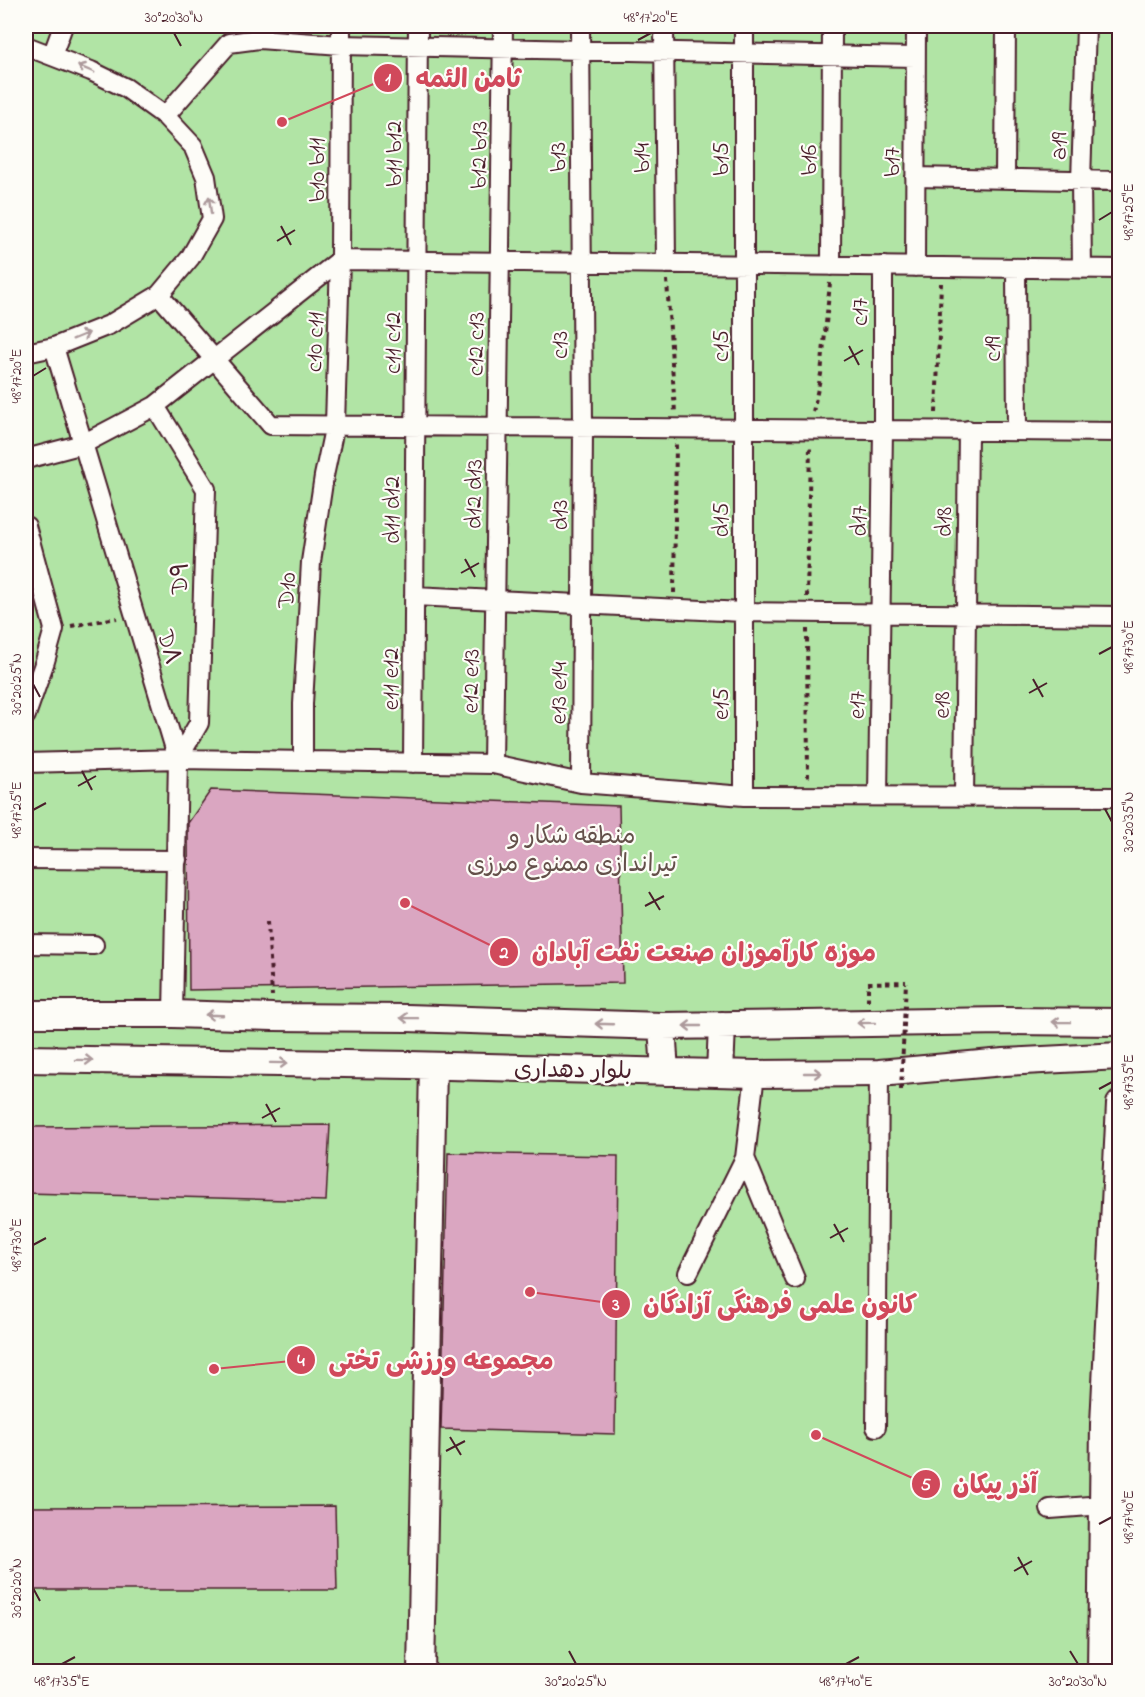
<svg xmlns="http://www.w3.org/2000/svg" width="1145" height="1697" viewBox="0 0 1145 1697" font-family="'Indie Flower','Playpen Sans Arabic',sans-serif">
  <rect width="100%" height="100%" fill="#fdfcf7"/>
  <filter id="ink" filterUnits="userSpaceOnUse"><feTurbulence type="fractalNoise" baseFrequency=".0167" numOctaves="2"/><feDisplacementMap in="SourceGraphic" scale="12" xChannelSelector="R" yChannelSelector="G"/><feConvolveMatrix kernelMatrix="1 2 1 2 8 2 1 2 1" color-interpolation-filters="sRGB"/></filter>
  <g filter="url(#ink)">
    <path fill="#b1e4a5" stroke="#7e8268" stroke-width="1.5" d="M26 26H1119V1671L26 1672Z"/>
    <path fill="#daa6c1" stroke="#4a1f2b" stroke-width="1.5" d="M211 790 619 806 623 983 189 990 188 823Z
      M330 1125 326 1201 26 1193V1127Z
      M448 1153 618 1156 615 1434 441 1429Z
      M335 1506 337 1590H26V1507Z"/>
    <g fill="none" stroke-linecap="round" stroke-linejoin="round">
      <g stroke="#4a1f2b" stroke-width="22">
        <path id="street" d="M580 26 583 426 581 783
          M664 26 666 264
          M26 46 91 71 126 88 165 116 193 146 206 177 212 219 190 258 159 295 109 325 54 347 26 353
          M52 56 63 26
          M165 116 229 43 259 39 341 45 915 57
          M915 177 1120 181
          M1005 179 1006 26
          M831 266 832 26
          M915 267 916 26
          M1016 268 1017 430
          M1082 269 1081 180 1086 26
          M159 295 271 425 1120 432
          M54 347 178 759 173 1014
          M155 406 206 489 199 723 178 759
          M26 459 83 444 155 406 340 260 1120 269
          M26 526 54 629 45 661 26 715
          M414 596 743 612 1120 616
          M303 761V704L311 562 324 476 335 424 340 260 341 26
          M26 763 178 759 493 764 581 783 744 796 1120 797
          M413 763 418 26
          M493 764 503 26
          M744 796V26
          M878 796 883 429V266
          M964 797 968 430
          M26 859 177 860
          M26 944 94 945
          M745 1158 795 1279
          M688 1273 745 1158 755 1074
          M876 1427 879 1073
          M1050 1509 1103 1505"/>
      </g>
      <g stroke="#4a1f2b" stroke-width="30">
        <path id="secondary" d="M26 1014H173L273 1017 407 1018 662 1026 1004 1021 1120 1022
          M662 1026 665 1072
          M26 1059 409 1065 755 1074 879 1073 1004 1062 1120 1056
          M720 1073 722 1025
          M421 1672 433 1066
          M1101 1672 1104 1424 1120 1104"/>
      </g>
      <path stroke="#4a1f2b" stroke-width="4" stroke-dasharray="4.5 4.5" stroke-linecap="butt" d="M667 280 675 413
        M813 412 821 374 830 283
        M936 413 941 283
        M674 593 676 444
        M807 597 810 446
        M71 626 117 618
        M807 629 808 780
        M268 921 272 996
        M868 1001V983L906 982"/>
      <use href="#street" stroke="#fdfcf7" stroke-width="18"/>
      <use href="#secondary" stroke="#fdfcf7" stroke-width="26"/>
      <path stroke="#4a1f2b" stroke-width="4" stroke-dasharray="4.5 4.5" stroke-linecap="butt" d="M901 1090 906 982"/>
    </g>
    <defs><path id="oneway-shaft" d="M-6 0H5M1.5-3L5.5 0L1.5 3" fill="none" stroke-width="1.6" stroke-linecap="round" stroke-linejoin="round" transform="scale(1.5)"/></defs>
    <g stroke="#ac999b">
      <use href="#oneway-shaft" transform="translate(86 69) rotate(-157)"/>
      <use href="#oneway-shaft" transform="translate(210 205) rotate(-97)"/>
      <use href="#oneway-shaft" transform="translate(81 336) rotate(-22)"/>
      <use href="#oneway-shaft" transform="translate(214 1015) rotate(-178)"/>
      <use href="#oneway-shaft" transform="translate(409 1018) rotate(-179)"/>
      <use href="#oneway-shaft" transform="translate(1061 1022) rotate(-179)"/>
      <use href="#oneway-shaft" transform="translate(866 1023) rotate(179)"/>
      <use href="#oneway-shaft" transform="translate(604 1024) rotate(-178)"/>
      <use href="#oneway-shaft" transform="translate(692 1026) rotate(180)"/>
      <use href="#oneway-shaft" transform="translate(84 1060) rotate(1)"/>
      <use href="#oneway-shaft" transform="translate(279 1063) rotate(1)"/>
      <use href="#oneway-shaft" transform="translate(813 1073)"/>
    </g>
  </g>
  <path fill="none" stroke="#4a1f2b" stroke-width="2" d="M174 33 181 46M638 40 651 33M1099 220 1112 212M281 226 291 245M277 241 295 230M849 346 859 365M844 361 863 350M33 376 46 368M465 559 475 577M461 573 479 563M1099 654 1112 647M1033 679 1043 697M33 684 40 697M1029 693 1047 683M82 771 92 790M78 786 96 776M1105 809 1112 822M33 810 46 803M649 892 660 910M645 906 664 896M1099 1089 1112 1082M266 1104 276 1122M262 1118 280 1108M834 1224 844 1242M830 1238 848 1228M33 1245 46 1238M450 1437 461 1455M446 1451 465 1441M1099 1524 1112 1517M1018 1557 1028 1575M1014 1571 1032 1561M33 1588 40 1601M569 1651 576 1664M1070 1651 1078 1664M62 1664 75 1657M846 1664 859 1657"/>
  <g text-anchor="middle" stroke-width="4.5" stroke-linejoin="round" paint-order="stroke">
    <g font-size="24" fill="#4a1f2b" stroke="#fdfcf7">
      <text transform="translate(1058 146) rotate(-88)" y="8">a19</text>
      <text transform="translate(393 154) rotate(-90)" y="8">b11 b12</text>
      <text transform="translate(478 155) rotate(-89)" y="8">b12 b13</text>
      <text transform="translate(557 157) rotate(-91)" y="8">b13</text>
      <text transform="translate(641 158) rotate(-90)" y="8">b14</text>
      <text transform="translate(720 159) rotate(-90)" y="8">b15</text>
      <text transform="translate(808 160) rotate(-90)" y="8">b16</text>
      <text transform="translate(891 162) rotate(-90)" y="8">b17</text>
      <text transform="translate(316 170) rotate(-90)" y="8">b10 b11</text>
      <text transform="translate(859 312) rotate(-90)" y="8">c17</text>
      <text transform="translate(314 342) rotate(-88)" y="8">c10 c11</text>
      <text transform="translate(392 343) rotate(-90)" y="8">c11 c12</text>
      <text transform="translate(475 344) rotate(-89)" y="8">c12 c13</text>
      <text transform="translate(559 345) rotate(-90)" y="8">c13</text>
      <text transform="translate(720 346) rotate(-90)" y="8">c15</text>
      <text transform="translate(992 349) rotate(-90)" y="8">c19</text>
      <text transform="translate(473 494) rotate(-89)" y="8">d12 d13</text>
      <text transform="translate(391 510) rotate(-90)" y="8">d11 d12</text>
      <text transform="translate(559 515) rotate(-90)" y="8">d13</text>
      <text transform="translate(720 520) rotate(-90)" y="8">d15</text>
      <text transform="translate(858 521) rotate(-89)" y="8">d17</text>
      <text transform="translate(943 522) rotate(-89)" y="8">d18</text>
      <text transform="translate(179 578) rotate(-88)" y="8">D۹</text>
      <text transform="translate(286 590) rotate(-87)" y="8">D10</text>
      <text transform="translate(170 647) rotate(74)" y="8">D۸</text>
      <text transform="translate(390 679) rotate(-90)" y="8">e11 e12</text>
      <text transform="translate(470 681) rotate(-89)" y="8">e12 e13</text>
      <text transform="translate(558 693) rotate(-89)" y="8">e13 e14</text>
      <text transform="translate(720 704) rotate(-90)" y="8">e15</text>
      <text transform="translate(856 705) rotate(-89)" y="8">e17</text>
      <text transform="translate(941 705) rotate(-89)" y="8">e18</text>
      <text transform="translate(573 1069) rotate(1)" y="8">بلوار دهداری</text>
    </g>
    <g font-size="24" fill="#64504a" stroke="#fdfcf7">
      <text x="572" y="843">منطقه شکار و<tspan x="572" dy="28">تیراندازی ممنوع مرزی</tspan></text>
    </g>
  </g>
  <path fill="none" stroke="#d1495b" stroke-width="2" d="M282 122L388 78M405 903L504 952M530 1292L616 1304M214 1369L301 1360M816 1435L926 1484"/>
  <g fill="#d1495b" stroke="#fdfcf7" stroke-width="2">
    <circle cx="282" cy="122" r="6"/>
    <circle cx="405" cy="903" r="6"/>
    <circle cx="530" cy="1292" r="6"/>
    <circle cx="214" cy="1369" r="6"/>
    <circle cx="816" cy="1435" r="6"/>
    <circle cx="388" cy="78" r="15"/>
    <circle cx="504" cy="952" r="15"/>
    <circle cx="616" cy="1304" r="15"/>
    <circle cx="301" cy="1360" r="15"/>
    <circle cx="926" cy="1484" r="15"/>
  </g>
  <g font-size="18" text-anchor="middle" font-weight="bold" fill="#fff">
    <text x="388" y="84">1</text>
    <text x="504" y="958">2</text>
    <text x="616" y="1310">3</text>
    <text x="301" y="1366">4</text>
    <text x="926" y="1490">5</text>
  </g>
  <g font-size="26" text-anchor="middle" font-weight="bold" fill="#d1495b" stroke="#fdfcf7" stroke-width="4.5" stroke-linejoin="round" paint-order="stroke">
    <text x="468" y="87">ثامن الئمه</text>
    <text x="704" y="961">موزه کارآموزان صنعت نفت آبادان</text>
    <text x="780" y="1313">کانون علمی فرهنگی آزادگان</text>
    <text x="441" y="1369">مجموعه ورزشی تختی</text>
    <text x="995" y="1493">آذر پیکان</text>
  </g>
  <rect width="1145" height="1697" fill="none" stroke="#fdfcf7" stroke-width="66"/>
  <rect x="33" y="33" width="1079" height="1631" fill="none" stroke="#4a1f2b" stroke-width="2"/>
  <g font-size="15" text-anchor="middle" fill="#4a1f2b">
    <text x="174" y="22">30°20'30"N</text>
    <text x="651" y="22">48°17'20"E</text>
    <text transform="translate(1128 212) rotate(-90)" y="5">48°17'25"E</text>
    <text transform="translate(16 376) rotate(-90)" y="5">48°17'20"E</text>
    <text transform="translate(1128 647) rotate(-90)" y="5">48°17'30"E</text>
    <text transform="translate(16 684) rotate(-90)" y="5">30°20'25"N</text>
    <text transform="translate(16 810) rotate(-90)" y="5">48°17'25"E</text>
    <text transform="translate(1128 822) rotate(-90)" y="5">30°20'35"N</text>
    <text transform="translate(1128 1082) rotate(-90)" y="5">48°17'35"E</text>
    <text transform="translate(16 1245) rotate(-90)" y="5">48°17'30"E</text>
    <text transform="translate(1128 1517) rotate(-90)" y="5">48°17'40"E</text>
    <text transform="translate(16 1588) rotate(-90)" y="5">30°20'20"N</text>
    <text x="62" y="1686">48°17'35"E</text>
    <text x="576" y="1686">30°20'25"N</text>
    <text x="846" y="1686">48°17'40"E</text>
    <text x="1078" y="1686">30°20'30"N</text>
  </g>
</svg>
